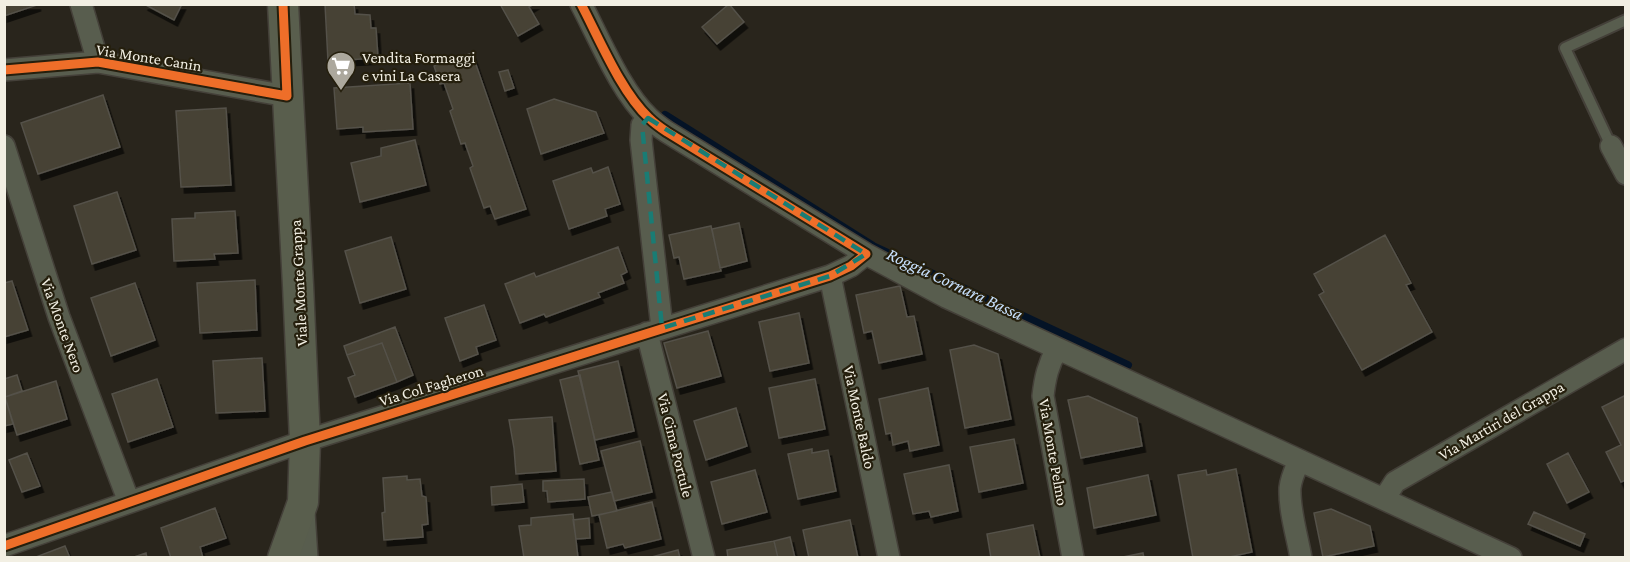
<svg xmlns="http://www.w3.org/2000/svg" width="1630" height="562" viewBox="0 0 1630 562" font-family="'Crimson Pro',serif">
  <defs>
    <filter id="shadow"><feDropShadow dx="3.5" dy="6" stdDeviation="0" flood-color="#0009"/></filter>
  </defs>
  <rect width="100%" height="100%" fill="#29251c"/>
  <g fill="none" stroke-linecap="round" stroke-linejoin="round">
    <path stroke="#041326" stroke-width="8" d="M665 115 873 246 1128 365"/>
  </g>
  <path fill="#464234" stroke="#545149" stroke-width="1.5" filter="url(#shadow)" d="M4 4H37V5L4 16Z
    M144 4H182L174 20Z
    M325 4H354L355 14 370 15 371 28H376L378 58 328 61Z
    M500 4H534L529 7 539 24 518 36Z
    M729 4 744 22 717 44 702 27Z
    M472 53 526 209 495 219 490 206 484 208 470 168 473 166 465 143 461 144 450 111 453 109 444 83 440 84 434 66Z
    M508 70 514 88 505 91 499 72Z
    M410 83 413 129 363 132V127L337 129 334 88Z
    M103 95 120 147 38 174 21 123Z
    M554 99 596 112 604 133 541 154 527 109Z
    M226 108 231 185 181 187 176 111Z
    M415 140 426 185 360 202 351 163 381 156V148Z
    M608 167 620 204 605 209 607 216 569 229 553 181 591 168 593 173Z
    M117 192 136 250 92 264 74 206Z
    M235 211 238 253 214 254 215 259 174 261 172 219 195 218V213Z
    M739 223 747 261 720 268 712 229Z
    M711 226 721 271 684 279 679 257 674 258 669 235Z
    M1385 235 1411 283 1406 285 1432 332 1362 370 1319 295 1324 292 1314 274Z
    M391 237 406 289 360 303 345 251Z
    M618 247 627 272 621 275 624 283 598 293 600 297 546 317 544 314 520 323 505 284 534 273 536 277Z
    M255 280 257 330 200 333 197 283Z
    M12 281 28 330 4 337V283Z
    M135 283 155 340 111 356 91 298Z
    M900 286 907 317 914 316 922 354 879 363 872 331 864 333 856 295Z
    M484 305 496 340 476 347 478 354 460 361 445 318Z
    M799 313 809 363 770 371 759 322Z
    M395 327 413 375 397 382 382 343 347 355 344 346Z
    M708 331 721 376 677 388 664 343Z
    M382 343 397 382 355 397 348 378 355 375 347 355Z
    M974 345 998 354 1011 419 965 428 950 350Z
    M262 358 265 411 216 413 213 361Z
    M618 361 634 431 595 440 578 371Z
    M17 375 22 391 5 397 13 424 4 426V379Z
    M580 375 599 460 580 464 560 380Z
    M157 379 173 427 128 442 112 394Z
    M815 379 825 429 779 438 769 388Z
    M56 381 67 419 17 435 5 397Z
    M928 388 939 445 910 451 908 441 893 445 891 433 886 434 879 399Z
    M1626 395V480L1621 482 1606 452 1621 445 1602 407Z
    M1088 396 1137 418 1142 446 1081 458 1068 400Z
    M736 408 747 446 706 460 694 421Z
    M552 417 556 471 516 474 514 448 509 420Z
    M1014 439 1023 483 979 492 970 447Z
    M640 441 652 492 614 501 601 451Z
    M812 449V453L828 450 836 491 798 499 788 454Z
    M27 453 40 486 22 492 9 460Z
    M1568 453 1589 492 1567 503 1547 464Z
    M949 465 958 511 931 517 929 511 913 514 904 474Z
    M1236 469 1252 552 1225 558H1193L1178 475 1206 470 1207 475Z
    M755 470 767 512 722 524 711 482Z
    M1148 475 1156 515 1094 528 1087 488Z
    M407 476V480L420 479 422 496 426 497 428 524 422 525 423 537 384 540 382 513 385 512 383 478Z
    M584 479 585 499 548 502 547 491H543V481Z
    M522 484 524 502 492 505 491 487Z
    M612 492 617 511 592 516 588 497Z
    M652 502 661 539 625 548 623 544 607 548 599 515Z
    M215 508 226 538 200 547 203 558H171L161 528Z
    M1331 509 1370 526 1374 546 1323 557 1314 513Z
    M1534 512 1585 534 1580 546 1528 524Z
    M573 514 578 558H524L519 526 531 525V518Z
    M589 518 590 538 576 539 573 520Z
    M850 520 858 558H809L803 530Z
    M1033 525 1040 558H991L987 534Z
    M790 537 795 558H778L774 541Z
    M774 541 778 558H728L727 550Z
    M65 546 70 558H36V557Z
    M678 550 680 558H648Z
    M146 553 147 558H131Z
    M1143 553 1144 558H1118Z"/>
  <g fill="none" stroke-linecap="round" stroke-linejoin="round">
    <g stroke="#444039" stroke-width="14">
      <path id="lane" d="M1611 146 1565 48 1626 20"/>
    </g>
    <g stroke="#444039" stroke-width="24">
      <path id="street" d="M81 4 98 62
        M581 4C599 38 621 92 649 118 654 123 661 128 667 132L866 254 946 297 1511 558
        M4 70 98 62 287 96
        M648 118 642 125 641 140 662 328
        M4 146 59 317 129 502
        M1611 146 1626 174
        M830 276 889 558
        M647 333 704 558
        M1057 349C1048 365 1045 378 1043 396L1073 558
        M1299 461C1295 470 1291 478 1290 488 1289 510 1297 535 1301 558
        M1384 499 1395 482 1626 349
        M304 512 307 558
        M4 546 305 441 830 276 851 266 866 254"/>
    </g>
    <g stroke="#444039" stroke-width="33">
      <path id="secondary" d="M283 4 298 285 305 441 303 502 283 558"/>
    </g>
    <use href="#lane" stroke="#585d4e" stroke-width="10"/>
    <use href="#street" stroke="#585d4e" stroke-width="21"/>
    <use href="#secondary" stroke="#595e4d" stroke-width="30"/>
    <g stroke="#251f0d" stroke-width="13">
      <path id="cycleway" d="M4 70 98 62 287 96 283 4
        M4 546 305 441 830 276 851 266 866 254 667 132C661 128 654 123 649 118 621 92 599 38 581 4"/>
    </g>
    <use href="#cycleway" stroke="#ee6e29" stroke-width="9"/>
  </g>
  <path fill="none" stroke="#1a7c74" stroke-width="4.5" stroke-dasharray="12 8" stroke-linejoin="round" d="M648 118 866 254 830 276 662 328 642 125Z"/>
  <defs>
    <g id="supermarket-pin" transform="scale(1.5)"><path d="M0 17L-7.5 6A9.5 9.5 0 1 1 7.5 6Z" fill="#aca89d" stroke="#251f0d"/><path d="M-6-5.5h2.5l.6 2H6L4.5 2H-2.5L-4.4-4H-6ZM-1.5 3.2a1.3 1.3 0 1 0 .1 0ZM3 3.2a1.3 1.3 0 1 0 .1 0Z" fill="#fff"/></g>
  </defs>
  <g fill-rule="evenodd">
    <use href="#supermarket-pin" x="341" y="66"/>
  </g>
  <g text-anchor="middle" stroke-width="4.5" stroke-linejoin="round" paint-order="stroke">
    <g font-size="16" fill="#f2efe3" stroke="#251f0d">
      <text transform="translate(149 57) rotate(9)" y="6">Via Monte Canin</text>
      <text transform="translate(298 283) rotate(-93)" y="6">Viale Monte Grappa</text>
      <text transform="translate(63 325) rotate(70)" y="6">Via Monte Nero</text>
      <text transform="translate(431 385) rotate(-17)" y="6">Via Col Fagheron</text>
      <text transform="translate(860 417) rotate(78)" y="6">Via Monte Baldo</text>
      <text transform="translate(1501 420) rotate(-30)" y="6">Via Martiri del Grappa</text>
      <text transform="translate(676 445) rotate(76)" y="6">Via Cima Portule</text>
      <text transform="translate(1054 452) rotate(80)" y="6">Via Monte Pelmo</text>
    </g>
    <g font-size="16" fill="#f2efe3" stroke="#251f0d" text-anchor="start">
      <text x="362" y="63">Vendita Formaggi<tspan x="362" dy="18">e vini La Casera</tspan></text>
    </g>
    <g font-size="18" font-style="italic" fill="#c7e0fd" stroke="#251f0d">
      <text transform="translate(955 284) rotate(25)" y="6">Roggia Cornara Bassa</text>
    </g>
  </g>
  <rect width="1630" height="562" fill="none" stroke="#f2efe3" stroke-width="12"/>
</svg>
